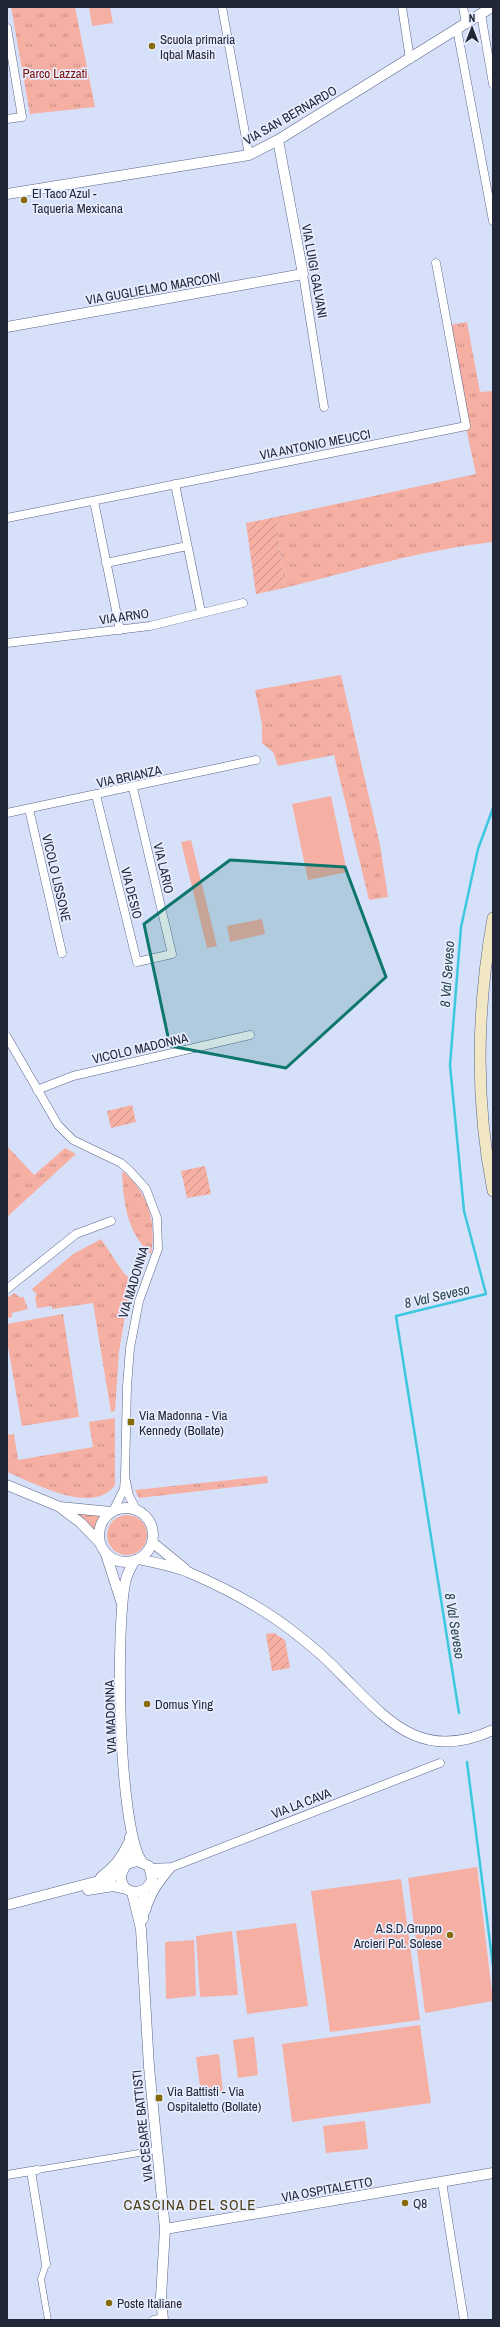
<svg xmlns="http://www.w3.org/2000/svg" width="500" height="2327" viewBox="0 0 500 2327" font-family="'Archivo Narrow',sans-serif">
  <defs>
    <pattern id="grass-tufts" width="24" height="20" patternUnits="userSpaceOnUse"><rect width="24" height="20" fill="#f6afa3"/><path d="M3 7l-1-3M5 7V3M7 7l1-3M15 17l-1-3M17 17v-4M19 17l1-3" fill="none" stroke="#c78e86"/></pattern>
    <pattern id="garden-furrows" width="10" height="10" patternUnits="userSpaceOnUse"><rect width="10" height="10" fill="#f6afa3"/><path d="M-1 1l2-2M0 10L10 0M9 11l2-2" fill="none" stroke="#c78e86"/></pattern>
  </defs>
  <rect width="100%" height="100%" fill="#d7e0f9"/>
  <path fill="url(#grass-tufts)" d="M11 7H75L95 107 30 114Z
    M467 322 480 392 493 391V542C422 550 353 571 284 588L276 517 476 474 466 428 450 325Z
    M341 675 380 845 388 897 369 900 334 755 278 766 273 752 262 743V724L255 690Z
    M7 1146 34 1175 65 1148 76 1154 7 1217Z
    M122 1171C148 1191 157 1222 151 1254 127 1233 123 1201 122 1171Z
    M101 1239 123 1272 134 1283 125 1316 119 1352 115 1411 111 1412 93 1303 52 1309V1306L37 1308 35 1297 37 1295 32 1289 73 1254Z
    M14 1293 21 1298 23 1296 28 1309 12 1313V1317L7 1318V1298Z
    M63 1314 79 1417 22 1426 7 1341V1324Z
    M115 1418V1485C93 1516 34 1483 7 1472V1435L14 1434 18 1460 93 1447 89 1422Z
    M267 1476 268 1483 139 1498 135 1490Z
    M76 1511 101 1515 97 1528 91 1530 74 1515Z
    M107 1535a20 20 0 1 1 40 0a20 20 0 1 1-40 0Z"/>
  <path fill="url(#garden-furrows)" d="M276 517 284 588 256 594 246 523Z
    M132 1105 136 1122 111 1128 107 1111Z
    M205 1166 211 1194 187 1198 181 1171Z
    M274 1633 285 1640 290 1668 272 1671 266 1634Z"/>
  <path fill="#f6afa3" d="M89 7H110L113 23 92 26Z
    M331 796 347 872 308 880 292 804Z
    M191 840 217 946 207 948 181 842Z
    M262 919 265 934 230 942 227 926Z
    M477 1867 493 2001 425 2013 408 1878Z
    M401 1879 420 2020 330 2032 311 1891Z
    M296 1923 308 2006 247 2014 236 1931Z
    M232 1931 238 1995 200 1997 196 1936Z
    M194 1940 196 1996 166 1999 165 1942Z
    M420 2025 431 2103 292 2122 282 2044Z
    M254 2037 258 2075 238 2078 233 2040Z
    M219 2054 223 2092 201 2094 196 2057Z
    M365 2121 368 2149 326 2153 323 2126Z"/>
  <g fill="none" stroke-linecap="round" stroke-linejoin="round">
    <path stroke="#3cc8de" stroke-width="2.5" d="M459 1713 396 1316 486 1294 464 1211 450 1065 461 927 478 849 493 808
      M467 1762 493 1966"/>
    <g stroke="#5a668b" stroke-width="7">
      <path id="pedestrian" d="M37 2170 157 2150
        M46 2264 41 2279 48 2320"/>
    </g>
    <g stroke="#5a668b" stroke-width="9">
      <path id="minor" d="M222 7 249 155
        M402 7 410 59
        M463 7 466 24
        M481 14 493 84
        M7 28 22 117 7 119
        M457 29 493 221
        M303 274 324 407
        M175 484 201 612
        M94 501 120 630
        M7 518 466 426 436 263
        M106 563 187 546
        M7 643 150 626 243 603
        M96 795 137 962 172 954 133 788
        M29 809 62 953
        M7 813 256 760
        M7 1037 58 1125 73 1140 121 1163 130 1171 146 1189 157 1218 158 1249 139 1301 130 1348 127 1386 125 1477 124 1489 113 1511
        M37 1090 73 1076 250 1035
        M7 1289 76 1234 111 1221
        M126 1481 129 1496 137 1511
        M150 1868 172 1867 153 1876
        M146 1911C151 1893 160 1881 172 1867L440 1763
        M31 2171 46 2264
        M7 2175 37 2170
        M442 2182 464 2320
        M154 2320 163 2318"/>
    </g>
    <g stroke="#5a668b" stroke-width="11">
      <path id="tertiary" d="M7 194 249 155 278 140 492 7
        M7 327 303 274 278 140
        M7 1485 60 1507 111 1512
        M99 1535a27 27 0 1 1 54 0a27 27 0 1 1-54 0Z
        M61 1508 81 1523 100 1543
        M152 1542 185 1569
        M106 1554 121 1601
        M139 1559C155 1563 173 1566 188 1572 223 1587 261 1607 291 1630 308 1643 326 1658 341 1674 388 1721 421 1763 493 1730
        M135 1560C131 1567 128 1572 126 1579 115 1623 118 1828 142 1862
        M127 1864 137 1861 149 1866 152 1879C148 1895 124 1897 121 1879 120 1871 127 1867 128 1859 130 1852 130 1844 130 1837
        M101 1877C114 1868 122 1858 128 1844
        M88 1890 113 1886 127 1889
        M132 1892 141 1929 149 2067 165 2229 161 2297 163 2320
        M7 1905 110 1878 122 1872
        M143 1919 144 1890
        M165 2229 493 2173"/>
    </g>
    <g stroke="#5a668b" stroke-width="12">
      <path id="secondary" d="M493 918C477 1007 475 1101 493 1191"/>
    </g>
    <use href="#pedestrian" stroke="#fff" stroke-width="6"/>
    <use href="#minor" stroke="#fff" stroke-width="8"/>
    <use href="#tertiary" stroke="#fff" stroke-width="10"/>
    <use href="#secondary" stroke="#f2e7c5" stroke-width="11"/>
  </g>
  <path fill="#0f766e" fill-opacity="0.2" stroke="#0f766e" stroke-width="3" stroke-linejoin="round" d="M230 860 345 867 386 977 286 1068 170 1046 144 924Z"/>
  <g fill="#876b08" stroke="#e7edfe" stroke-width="1.5">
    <circle cx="152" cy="46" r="4"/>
    <circle cx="24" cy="200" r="4"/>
    <rect x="127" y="1418" width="8" height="8" rx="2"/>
    <circle cx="147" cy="1704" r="4"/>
    <circle cx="450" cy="1935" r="4"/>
    <rect x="155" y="2094" width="8" height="8" rx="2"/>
    <circle cx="405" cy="2203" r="4"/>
    <circle cx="109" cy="2303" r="4"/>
  </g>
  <g text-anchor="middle" stroke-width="3.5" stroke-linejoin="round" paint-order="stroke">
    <g font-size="13" fill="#222737" stroke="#e7edfe" text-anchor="start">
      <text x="160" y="44">Scuola primaria<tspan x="160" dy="15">Iqbal Masih</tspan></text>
      <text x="32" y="198">El Taco Azul -<tspan x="32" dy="15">Taqueria Mexicana</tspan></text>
      <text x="139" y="1420">Via Madonna - Via<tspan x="139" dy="15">Kennedy (Bollate)</tspan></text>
      <text x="155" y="1709">Domus Ying</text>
      <text x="442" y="1933" text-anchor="end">A.S.D.Gruppo<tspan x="442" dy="15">Arcieri Pol. Solese</tspan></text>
      <text x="167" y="2096">Via Battisti - Via<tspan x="167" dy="15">Ospitaletto (Bollate)</tspan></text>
      <text x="413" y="2208">Q8</text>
      <text x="117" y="2308">Poste Italiane</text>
    </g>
    <g font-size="13" fill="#7b0e05" stroke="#e7edfe">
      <text x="55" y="78">Parco Lazzati</text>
    </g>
    <g font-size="13" fill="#222737" stroke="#e7edfe">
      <text transform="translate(290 115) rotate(-30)" y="5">VIA SAN BERNARDO</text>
      <text transform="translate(315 271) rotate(80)" y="5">VIA LUIGI GALVANI</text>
      <text transform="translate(153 288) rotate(-10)" y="5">VIA GUGLIELMO MARCONI</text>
      <text transform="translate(315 444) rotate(-11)" y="5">VIA ANTONIO MEUCCI</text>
      <text transform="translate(124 616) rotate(-8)" y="5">VIA ARNO</text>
      <text transform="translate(129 776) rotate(-12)" y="5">VIA BRIANZA</text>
      <text transform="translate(164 868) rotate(77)" y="5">VIA LARIO</text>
      <text transform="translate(57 878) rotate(77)" y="5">VICOLO LISSONE</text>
      <text transform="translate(132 893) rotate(76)" y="5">VIA DESIO</text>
      <text transform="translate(140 1048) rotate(-13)" y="5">VICOLO MADONNA</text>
      <text transform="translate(133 1282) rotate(-73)" y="5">VIA MADONNA</text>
      <text transform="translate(110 1717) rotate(-92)" y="5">VIA MADONNA</text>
      <text transform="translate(301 1803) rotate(-21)" y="5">VIA LA CAVA</text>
      <text transform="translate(142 2126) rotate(-96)" y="5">VIA CESARE BATTISTI</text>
      <text transform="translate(327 2189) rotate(-10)" y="5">VIA OSPITALETTO</text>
    </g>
    <g font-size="14" font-style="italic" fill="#28454a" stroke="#e7edfe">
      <text transform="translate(447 974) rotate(-86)" y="5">8 Val Seveso</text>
      <text transform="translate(437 1296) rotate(-13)" y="5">8 Val Seveso</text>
      <text transform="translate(455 1626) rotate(81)" y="5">8 Val Seveso</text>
    </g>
    <g font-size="15" letter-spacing="1" fill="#4c3e16" stroke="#e7edfe">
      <text x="190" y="2210">CASCINA DEL SOLE</text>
    </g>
  </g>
  <rect width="500" height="2327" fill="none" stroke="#222737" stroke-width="16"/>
  <g transform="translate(472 28)" stroke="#e7edfe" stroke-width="3" paint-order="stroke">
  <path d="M0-3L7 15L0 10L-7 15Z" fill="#222737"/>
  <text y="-6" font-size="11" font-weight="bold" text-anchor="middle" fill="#222737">N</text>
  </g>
</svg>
